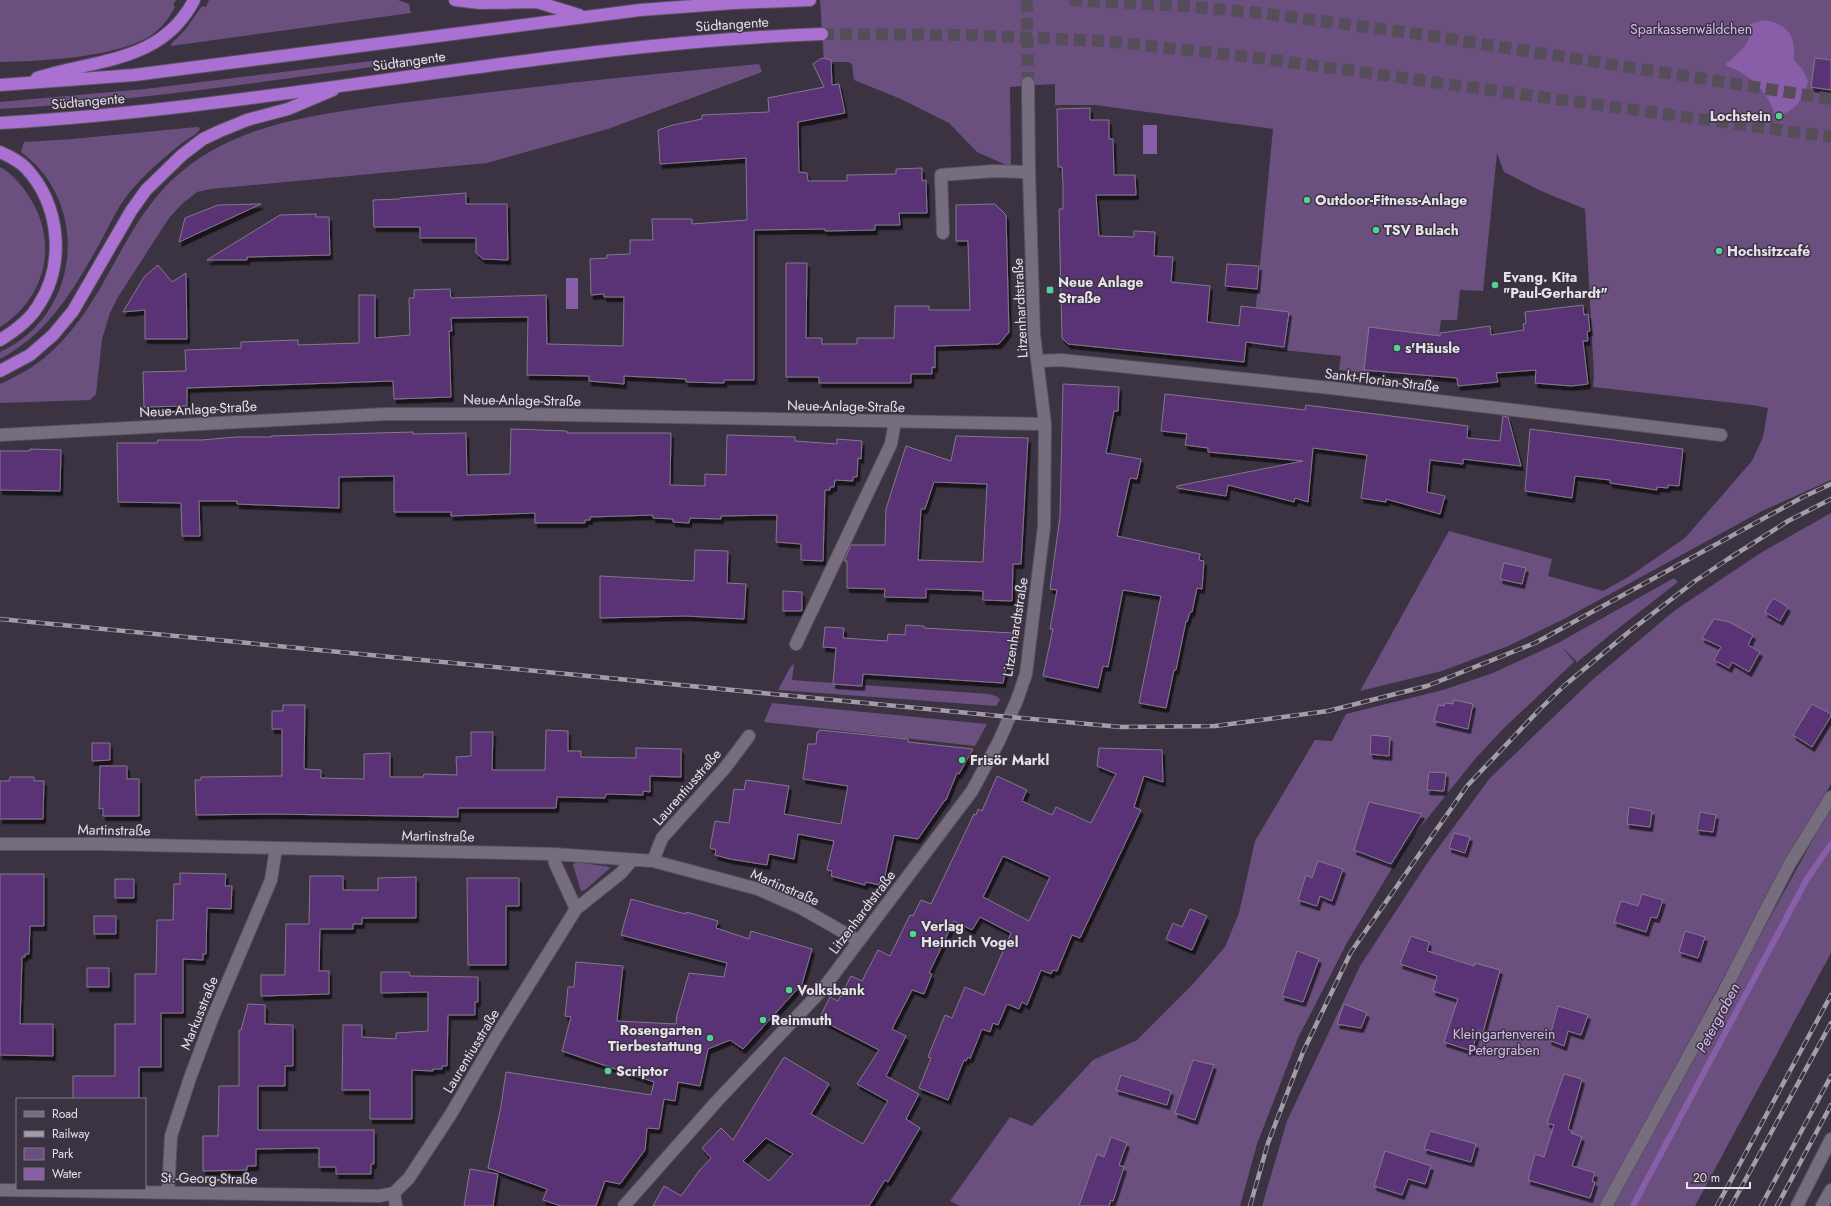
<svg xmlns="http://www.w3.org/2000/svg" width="1831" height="1206" viewBox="0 0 1831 1206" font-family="Jost,sans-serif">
  <defs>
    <filter id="shadow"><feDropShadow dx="2.5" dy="4.5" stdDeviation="0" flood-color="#0009"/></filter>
  </defs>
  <rect width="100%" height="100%" fill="#3b3341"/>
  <path fill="#6b507f" d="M0 0H176L173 5 175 7C169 19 159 31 147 38 109 58 43 61 0 62Z
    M209 0H398L409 4 411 13 171 46V44L185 30 202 6 206 7Z
    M820 0H1831V480L1762 511 1566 618 1508 646 1442 671 1360 691 1449 531 1552 559 1548 576 1603 591 1630 576 1685 538 1752 461 1763 437 1768 408 1752 405 1593 387 1594 376 1585 209 1541 191 1504 172 1497 153 1483 291 1460 290 1457 320H1441L1433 381 1339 370 1341 356 1252 347 1273 129 1095 105H1055V84L1010 87 1011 167 977 152 949 123 901 99 854 80 852 64 848 62H824Z
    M379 60 380 66C254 83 127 102 0 109V102L145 89Z
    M759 64 762 72 608 129 487 163 211 189 197 192 183 203 169 218 118 297 110 313 102 339 96 394 90 400 0 403V384C20 375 40 364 55 348 106 300 122 227 173 179 228 127 306 116 377 106 421 100 465 95 509 90 592 80 675 72 759 64Z
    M197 127 200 128C199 134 187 139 182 143 163 158 145 174 129 193 117 208 109 226 100 243 74 289 48 334 0 359V352C80 316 92 204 21 152L24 142 72 139Z
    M0 167C11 173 21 184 28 195 59 240 47 298 0 327Z
    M1831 513V784L1784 865 1600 1206H1262L1287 1121 1360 966 1430 859 1490 778 1591 681 1674 611 1762 552Z
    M1674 578 1678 582 1611 634 1576 663V661L1562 647 1574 662 1504 728 1475 759 1406 845 1348 941 1298 1038 1257 1144 1240 1206H960L950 1201 1010 1117 1032 1126 1093 1060 1137 1040 1193 984 1225 947 1239 913 1255 841 1315 740 1332 741 1346 714 1443 690 1493 673 1558 643Z
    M794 664 792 680 989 694 998 697 1000 700 996 706 778 690 791 666Z
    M772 703 987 724 975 746 764 722Z
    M1831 807V953L1695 1206H1611Z
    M576 862 610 867V868L585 890 581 891 573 865Z"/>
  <path fill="#895ea8" d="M1765 20C1790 25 1795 36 1794 60L1803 70 1808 81C1803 99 1795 114 1775 115 1767 90 1750 74 1725 65 1739 52 1753 44 1750 24Z
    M1143 125H1157V154H1143Z
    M566 278H578V309H566Z"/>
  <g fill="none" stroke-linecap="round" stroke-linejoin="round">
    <path stroke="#895ea8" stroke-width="6" d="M1633 1206 1807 879 1831 844"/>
  </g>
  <path fill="#5a3076" stroke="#82798a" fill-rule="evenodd" filter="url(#shadow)" d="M824 58 831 60 832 85 839 84 845 113 798 122 799 172 807 173 808 181H847V175L896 174V169L922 168V181L926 180 927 213H899L900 225H875V230L825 231V229L754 230V380H724V383L686 382V379L624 376V384L589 381V376L527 375 528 317 451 318 452 331H449L451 397 394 399 393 381 187 388V406L144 407 143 372 186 371 185 350 241 348V342L298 340V345L359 343V295H375V338L410 335 409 298H414V290L450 289 451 298 546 295 547 344 623 346 624 297H604V294L591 295 590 259 607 258V255L630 254V240H653L652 219H692V224L747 220 746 158 660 164 658 130 673 125 702 119V115L769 112 768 98 824 87 813 64 820 59Z
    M1815 58 1831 60V90L1811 87Z
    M1090 108V120H1109V139H1113L1114 175H1135L1136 195H1096L1099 236 1134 237V231L1155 232 1154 256 1173 257 1171 282 1210 286 1207 322 1239 326 1241 306 1289 312 1284 347 1246 342 1244 362 1068 344 1062 338 1059 209H1063V185L1062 167H1058L1057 109Z
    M466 193V204H507L508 260 483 259 476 253V238H420V227H374L373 200 400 199V198Z
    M261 204 179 242 185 218 218 205Z
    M995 204 1006 215 1009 332 999 344 935 346V368L932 367V374H911V383H819V377H786V263H807L806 338H822V344H857V338H894L895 306H929V310H970L968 241H956V205Z
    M316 214V217H329L330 255 247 257V260H207L280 215Z
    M1227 264 1259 266 1257 289 1225 286Z
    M158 265 172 282 186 273 187 339H145V310L123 312 144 277Z
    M1583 305 1584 315 1588 314 1590 331 1587 332 1588 341H1583L1588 384 1571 386 1535 383 1536 370 1496 373 1498 382 1458 386 1457 378 1364 370 1369 327 1440 336V333L1490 326 1491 335 1524 330 1523 324 1526 323 1525 312Z
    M1063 384 1119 387 1118 411H1114L1106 453 1141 459 1137 479 1130 478 1117 536 1200 554 1199 560 1204 561 1202 589 1197 588 1192 612H1190L1187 622 1186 621 1176 670H1174L1166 708 1139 703 1161 596 1123 590 1108 667 1103 666 1098 688 1043 676 1053 629H1050L1057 590 1050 589 1060 517Z
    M1165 394 1305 410 1306 405 1468 426 1467 438 1500 441 1503 416 1508 417 1521 466 1463 459V464L1430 460 1427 492 1445 496 1440 514 1386 499V502L1361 498 1367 455 1313 448 1308 502 1295 498 1294 502 1228 485 1226 496 1177 488V486L1303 461 1208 452V448L1185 445 1187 434 1161 431Z
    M511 429 567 431V433H671L670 485 705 486V474L726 475 727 435 795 437V441L837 444V439L862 441 861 459 858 458 857 477H853V481L835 480 834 487H830V490H825L823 561 801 560V544L776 542 777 515 721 516V519L690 518 689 523 673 522V519L653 518V515L590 517V520H585V523H535V513L451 516V512H394V476L339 477V508L237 504V501H199L200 536H182L181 503 118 502 117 443H157L158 440H202L236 437H271V436L413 432V434L466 433 467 475 510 474Z
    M1530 429 1683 449 1679 486 1668 485V488L1657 487V490L1610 483V480L1575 476 1572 498 1525 491Z
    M956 436 1028 438 1021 564H1013L1012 601 983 600V591L926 589V598L884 597 885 589 847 588V561H844L851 545H885L886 509 906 446 951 461ZM934 482 987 484 983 562 918 560 921 509H925Z
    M30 449 61 450 60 491 0 490V451H30Z
    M695 550 728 551 727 583 746 584 744 619 685 616 600 618V576L694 581Z
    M1504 563 1526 568 1522 584 1500 579Z
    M783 591 802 592V611H783Z
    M1773 598 1788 607 1780 621 1765 612Z
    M1714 619 1729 622 1753 635 1748 645 1760 652 1749 672 1732 662 1729 668 1714 660 1721 647 1702 638Z
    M906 625 924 626V628L1012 633 1010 652 1003 683 863 674 862 686 833 684 836 648 823 647 825 627 844 628 843 638 887 641 888 634 905 635Z
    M1454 700 1473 704 1468 729 1434 721 1438 705 1444 706 1445 703 1453 704Z
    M1812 704 1831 714V716L1812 747 1793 735Z
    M283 705H305L304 769 321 770V778L364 779V754L390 753V777H423L424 774 457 775 456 757 471 756V732H493L492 770H545L546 730 568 731V751H581V757L636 758V748L681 749V777L650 776V792L643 791V795L606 794 605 798 557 797 556 808H458V817L272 814 196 815 195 780H201V777L282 776V729H272V711H283Z
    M819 730 908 739V742L973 749 959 774 957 773 946 800H945L918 839 894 835 884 880 880 879 879 885 866 882 865 885 831 876 832 871 827 870 834 841 798 834 794 859 769 854 767 865 730 859 715 855 716 850 710 848 715 821 729 823 734 789 744 790 746 780 789 786 784 814 841 824 848 786 803 779 808 744H816L817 732H819Z
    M1371 735 1390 737 1389 756 1370 754Z
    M92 743H110V760L92 761Z
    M1099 748 1162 750 1163 782 1144 776 1134 807 1141 810 1080 938 1072 935 1057 971 1053 970 1051 974 1041 970 1027 1005 1022 1002 1019 1009 1007 1004 998 1025 993 1023 990 1032 982 1029 970 1059 968 1057 966 1061 964 1060 948 1100 919 1088 931 1058 928 1057 945 1015 952 1018 965 987 984 995 1011 933 980 917 972 930 954 921 929 973 932 974 924 994 912 990 892 1029 906 1036 886 1076 919 1094 906 1119 920 1128 888 1182 885 1180 869 1206H653L664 1186 681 1196 699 1171 711 1158 702 1148 721 1128 733 1140 784 1057 829 1084 811 1114 863 1144 888 1101 857 1084 879 1050 819 1019 830 997 838 1001 851 976 862 981 878 950 890 956 910 915 913 916 921 900 931 904 974 814 976 815 978 809 982 811 997 776 1027 790 1022 801 1052 815 1056 807 1091 823 1116 774 1097 766ZM1003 856 1050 877 1029 921 983 897ZM766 1138 793 1154 769 1181 743 1161Z
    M100 766H127V779H139V816H103V808L99 809Z
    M1429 772 1446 773 1444 791 1427 790Z
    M10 777H34V781H44L43 819H0V781H9Z
    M1369 802 1422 814 1391 864 1354 850Z
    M1629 807 1652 811 1650 827 1627 824Z
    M1700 812 1716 815 1713 832 1697 830Z
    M1454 833 1470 837 1465 853 1449 848Z
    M1318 861 1343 869 1332 901 1320 896 1317 906 1298 900 1306 875 1312 878Z
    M180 873 226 874 225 886H232L231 909 207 908 206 954H203V960L183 959V1013H161V1067H139V1099H73V1076H115V1024H135V974H156L157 920H173L174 884H180Z
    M0 874H44V926H30L29 954H25V957H22L20 1024H53V1056L0 1055Z
    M310 876H343V890H378V878L416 877V918H362V924H353V929H320L319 971H329V994L261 996V975H285L286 924H309Z
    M467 878H519V906H506V965H468Z
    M115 879H134V898H115Z
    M1642 894 1663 900 1657 918 1651 917 1646 932 1614 922 1621 901 1638 906Z
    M631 899 678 912 686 914V912L718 921 716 928 749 939 751 931 812 949 802 984 743 1049 730 1040 708 1049 700 1086 678 1082 675 1101 664 1099 659 1129 647 1128 645 1150 620 1184 605 1181 596 1206H561L543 1200 547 1189 488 1168 501 1106 506 1072 651 1095 654 1082 562 1051 571 1017 565 1016 568 987H574L576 962 623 966 617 1021 676 1024 677 1015 689 973 724 977 727 963 621 935Z
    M1190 909 1207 916 1192 950 1166 939 1173 923 1182 927Z
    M94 916H116V934H94Z
    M1685 931 1705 937 1698 958 1679 952Z
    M1411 936 1429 942 1427 951 1474 966 1475 963 1500 970 1483 1032 1478 1030 1472 1051 1444 1042 1458 999 1433 991 1437 976 1400 964Z
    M1297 951 1319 959 1303 1002 1282 996Z
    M87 968H109V987H87Z
    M381 972H409L410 976 478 977V1002H475V1015H448L447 1066H442V1069H433V1071L412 1070V1119H370V1090H342L343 1025H362V1037L396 1039V1033L428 1031V992L381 993Z
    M248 1004 265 1005V1024L293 1025V1066H285V1086H258V1130H374V1164H371V1174H336V1167H319V1148L256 1149V1166H247V1170L203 1171V1136H218L219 1086H239V1030H241Z
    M1344 1004 1367 1013 1361 1028 1337 1024Z
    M1558 1006 1588 1015 1581 1035 1568 1031 1564 1046 1549 1040Z
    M1193 1060 1214 1065 1195 1120 1175 1113Z
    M1564 1074 1582 1079 1568 1129 1572 1131 1571 1133 1582 1137 1572 1166 1595 1173 1592 1181 1595 1182 1590 1198 1528 1180 1535 1154 1544 1157 1554 1125 1547 1123Z
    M1121 1075 1171 1091 1167 1105 1116 1090Z
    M1430 1131 1476 1144 1471 1162 1424 1149Z
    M1111 1137 1127 1143 1119 1165 1124 1167 1113 1201 1111 1200 1109 1206H1079L1097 1154 1104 1157Z
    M1385 1151 1431 1166 1425 1184 1408 1179 1402 1195 1374 1186Z
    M470 1169 498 1174 493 1206H464Z"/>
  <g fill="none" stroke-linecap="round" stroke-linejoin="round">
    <path stroke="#554d5a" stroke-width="12" stroke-dasharray="12 6" stroke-linecap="butt" d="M1027 0 1028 83"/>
    <path stroke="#554d5a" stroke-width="12" stroke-dasharray="12 6" stroke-linecap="butt" d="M1070 0 1184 6 1261 13 1419 34 1831 99
      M822 34 967 35 1104 41 1267 59 1831 137"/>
    <g stroke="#59525e" stroke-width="14">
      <path id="service" d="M943 233 941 175 994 171 1029 172
        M796 644 891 444 895 421
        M653 861 662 838 725 768 749 736
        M394 1193 396 1206
        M1606 1206 1722 995 1789 865 1831 797
        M1797 1206 1831 1139
        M1822 1206 1831 1190"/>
    </g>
    <g stroke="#59525e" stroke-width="14">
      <path id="minor" d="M1038 361 1061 360 1331 388 1721 435
        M0 435 385 414H514L1045 424
        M0 844H101L553 854 653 861 758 889 801 908 859 941
        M553 854 555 863 576 909
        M0 1190 379 1196 394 1193 409 1178 451 1114 496 1037 576 909 621 873 632 860
        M168 1193 171 1136 190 1078 212 1019 271 880 276 848"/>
    </g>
    <g stroke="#59525e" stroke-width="14">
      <path id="tertiary" d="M624 1206 717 1101 822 990 972 791 999 741 1017 700 1026 674 1044 527 1045 424 1034 335 1029 172 1028 83"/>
    </g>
    <g stroke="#59525e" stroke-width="14">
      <path id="trunk" d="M455 0 480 3 537 2 579 15
        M37 78C95 59 162 63 194 0
        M0 85 134 75 640 10 734 3 810 0
        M0 123C276 107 546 44 822 34
        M0 152C9 156 19 161 26 168 60 205 66 264 38 306 29 321 15 331 0 340
        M0 371 30 355 53 335 73 311 131 211 146 190 182 155 203 139 220 131 247 120 288 109 333 90"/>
    </g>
    <use href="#service" stroke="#766e7e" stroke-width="12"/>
    <use href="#minor" stroke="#766e7e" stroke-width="12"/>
    <use href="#tertiary" stroke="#766e7e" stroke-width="12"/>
    <use href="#trunk" stroke="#aa70d2" stroke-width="12"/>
    <g stroke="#a49da8" stroke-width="4.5">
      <path id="rail" d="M0 619 1010 717 1121 727 1215 726 1328 711 1427 686 1535 643 1803 497 1831 484
        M1250 1206 1268 1143 1303 1052 1351 952 1467 786 1540 709 1565 685 1630 631 1695 581 1728 559 1788 521 1831 499
        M1717 1206 1831 995
        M1731 1206 1831 1023
        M1761 1206 1831 1076
        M1777 1206 1831 1105"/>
    </g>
    <use href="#rail" stroke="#3b3341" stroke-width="3" stroke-dasharray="9" stroke-linecap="butt"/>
  </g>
  <g fill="#52d397" stroke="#3b3341" stroke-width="1.5">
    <circle cx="1779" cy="116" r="4"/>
    <circle cx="1307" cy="200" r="4"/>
    <circle cx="1376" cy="230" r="4"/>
    <circle cx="1719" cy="251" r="4"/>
    <circle cx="1495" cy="285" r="4"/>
    <rect x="1046" y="286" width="8" height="8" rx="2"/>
    <circle cx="1397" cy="348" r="4"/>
    <circle cx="962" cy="760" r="4"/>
    <circle cx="913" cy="934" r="4"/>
    <circle cx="789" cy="990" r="4"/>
    <circle cx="763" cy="1020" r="4"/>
    <circle cx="710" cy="1038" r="4"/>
    <circle cx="608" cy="1071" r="4"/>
  </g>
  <g text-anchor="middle" stroke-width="3" stroke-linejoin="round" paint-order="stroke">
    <g font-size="14" fill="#e6e1ea" stroke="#3b3341">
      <text transform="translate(732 24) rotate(-4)" y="5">Südtangente</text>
      <text transform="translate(409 61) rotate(-8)" y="5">Südtangente</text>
      <text transform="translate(88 101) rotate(-5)" y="5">Südtangente</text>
      <text transform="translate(1020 308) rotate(-93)" y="5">Litzenhardtstraße</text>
      <text transform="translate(1382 380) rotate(7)" y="5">Sankt-Florian-Straße</text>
      <text transform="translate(522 400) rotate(1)" y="5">Neue-Anlage-Straße</text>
      <text transform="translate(846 406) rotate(1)" y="5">Neue-Anlage-Straße</text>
      <text transform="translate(198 409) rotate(-3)" y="5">Neue-Anlage-Straße</text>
      <text transform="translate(1015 627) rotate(-81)" y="5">Litzenhardtstraße</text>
      <text transform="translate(687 787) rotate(-49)" y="5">Laurentiusstraße</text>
      <text transform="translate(114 830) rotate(1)" y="5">Martinstraße</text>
      <text transform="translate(438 836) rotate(1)" y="5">Martinstraße</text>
      <text transform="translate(785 887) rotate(23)" y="5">Martinstraße</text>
      <text transform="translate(862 912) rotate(-53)" y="5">Litzenhardtstraße</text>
      <text transform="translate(199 1013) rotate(-68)" y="5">Markusstraße</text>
      <text transform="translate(471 1051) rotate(-59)" y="5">Laurentiusstraße</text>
      <text transform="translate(209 1178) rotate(1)" y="5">St.-Georg-Straße</text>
    </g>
    <g font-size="14" fill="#dab8f4" stroke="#3b3341">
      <text x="1691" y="34">Sparkassenwäldchen</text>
      <text x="1504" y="1039">Kleingartenverein<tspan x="1504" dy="16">Petergraben</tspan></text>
    </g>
    <g font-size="14" font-weight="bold" fill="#e6e1ea" stroke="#3b3341" text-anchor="start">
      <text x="1771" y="121" text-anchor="end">Lochstein</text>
      <text x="1315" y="205">Outdoor-Fitness-Anlage</text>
      <text x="1384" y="235">TSV Bulach</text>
      <text x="1727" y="256">Hochsitzcafé</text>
      <text x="1503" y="282">Evang. Kita<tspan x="1503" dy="16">"Paul-Gerhardt"</tspan></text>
      <text x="1058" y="287">Neue Anlage<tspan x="1058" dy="16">Straße</tspan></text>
      <text x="1405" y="353">s'Häusle</text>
      <text x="970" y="765">Frisör Markl</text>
      <text x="921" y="931">Verlag<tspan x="921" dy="16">Heinrich Vogel</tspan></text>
      <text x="797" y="995">Volksbank</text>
      <text x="771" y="1025">Reinmuth</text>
      <text x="702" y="1035" text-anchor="end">Rosengarten<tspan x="702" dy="16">Tierbestattung</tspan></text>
      <text x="616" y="1076">Scriptor</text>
    </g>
    <g font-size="15" font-style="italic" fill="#dab9f5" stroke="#3b3341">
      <text transform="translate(1718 1018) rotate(-62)" y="5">Petergraben</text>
    </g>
  </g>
  <rect x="16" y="1098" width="130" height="92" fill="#3b3341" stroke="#7f7985"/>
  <rect x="24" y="1111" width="20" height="6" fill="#766e7e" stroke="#7f7985"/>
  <text x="52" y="1118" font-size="12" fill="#e6e1ea">Road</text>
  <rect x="24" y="1131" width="20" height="6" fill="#a49da8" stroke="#7f7985"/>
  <text x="52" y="1138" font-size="12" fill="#e6e1ea">Railway</text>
  <rect x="24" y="1148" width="20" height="12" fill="#6b507f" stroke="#7f7985"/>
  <text x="52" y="1158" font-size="12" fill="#e6e1ea">Park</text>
  <rect x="24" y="1168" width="20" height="12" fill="#895ea8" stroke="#7f7985"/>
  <text x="52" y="1178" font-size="12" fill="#e6e1ea">Water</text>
  <path d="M1687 1182v6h63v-6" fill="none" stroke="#e6e1ea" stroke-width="2"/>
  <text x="1693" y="1182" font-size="12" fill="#e6e1ea" stroke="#3b3341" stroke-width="3" paint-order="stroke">20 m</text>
</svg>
